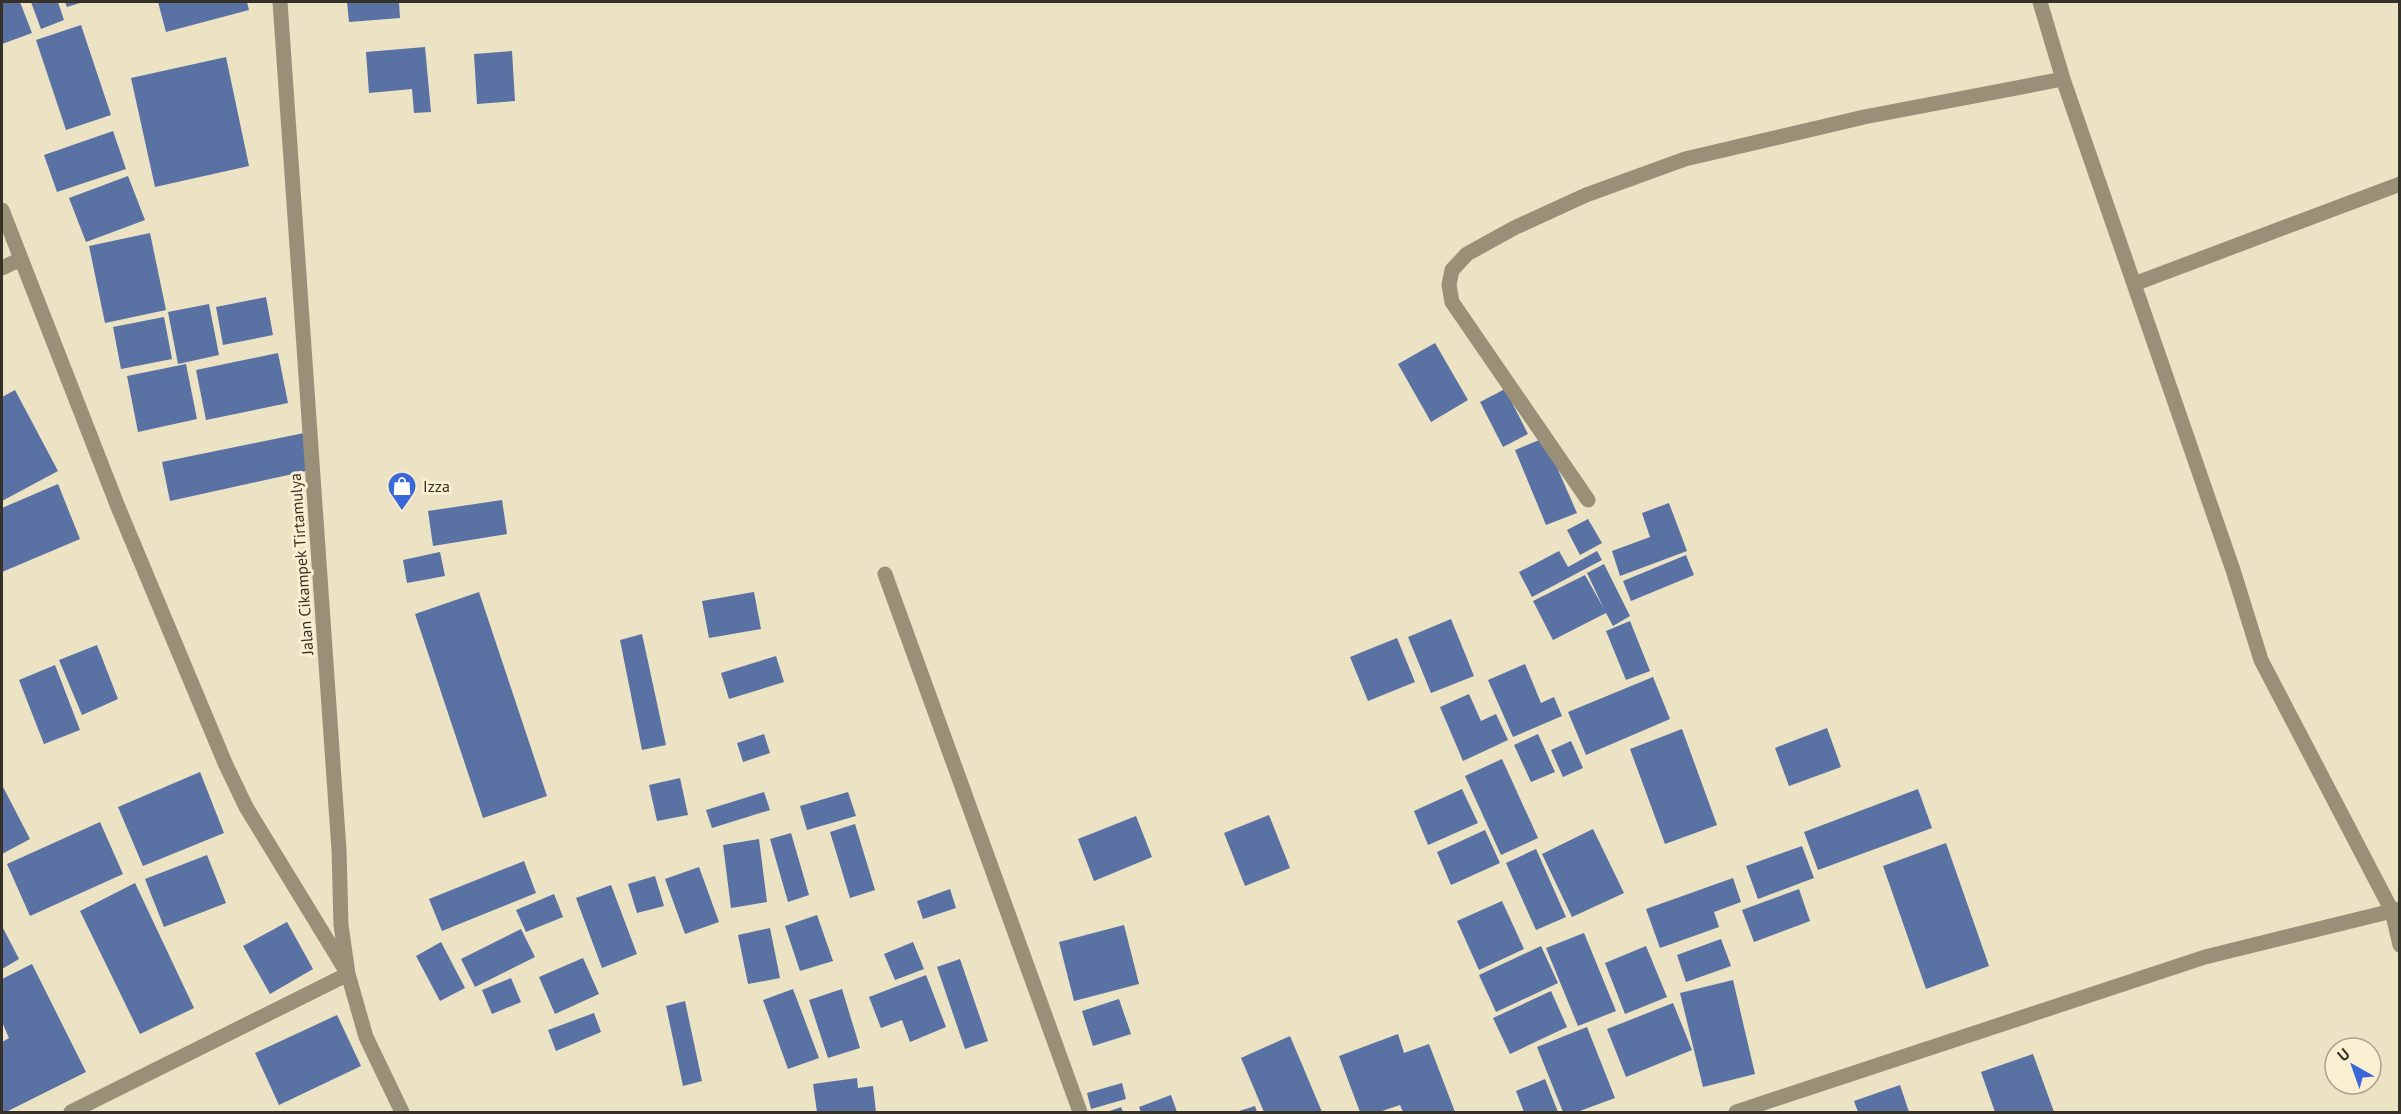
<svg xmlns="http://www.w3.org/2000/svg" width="2401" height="1114" viewBox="0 0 2401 1114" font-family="'PT Sans',sans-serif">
  <rect width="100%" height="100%" fill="#ece2c4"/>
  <path fill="#5971a3" d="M2 2H20L32 33 2 44Z
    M31 2H58L64 20 41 29Z
    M65 2H83L67 7Z
    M158 2H247L249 10 166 32Z
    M347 2H399L400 18 349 22Z
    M81 25 111 115 66 130 36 40Z
    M425 47 431 112 414 113 412 89 369 93 366 52Z
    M512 51 515 101 477 104 474 54Z
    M226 57 249 166 155 187 131 78Z
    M113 131 126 169 57 192 44 155Z
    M128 176 145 220 86 242 69 198Z
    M150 233 166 310 105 323 89 246Z
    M266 297 273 335 223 345 216 307Z
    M209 304 219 355 178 364 168 312Z
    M164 317 172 359 121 369 113 327Z
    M1435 343 1468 400 1431 422 1398 364Z
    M278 353 288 403 206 420 196 370Z
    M186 364 197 419 138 432 127 376Z
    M1505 389 1528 434 1503 447 1480 402Z
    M15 390 58 471 2 501V397Z
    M304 433 311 470 170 501 162 462Z
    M1544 438 1577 513 1546 525 1515 450Z
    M58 484 80 539 2 572V508Z
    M502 500 507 534 433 546 428 511Z
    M1669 503 1687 551 1620 576 1612 551 1650 537 1642 513Z
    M1588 519 1602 543 1580 555 1567 530Z
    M1559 551 1568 567 1597 551 1602 560 1532 597 1519 572Z
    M440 552 445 576 407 583 403 560Z
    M1686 555 1694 575 1631 601 1623 581Z
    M1604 564 1630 616 1613 626 1606 613 1553 640 1533 601 1585 575 1604 609 1587 573Z
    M479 592 547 796 483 818 415 614Z
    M754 592 761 629 709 638 702 601Z
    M1451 619 1474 676 1431 693 1408 637Z
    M1630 621 1650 671 1626 680 1606 631Z
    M642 634 666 745 642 750 620 640Z
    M1397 638 1415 682 1368 701 1350 657Z
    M97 645 118 699 82 715 59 660Z
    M776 656 784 682 729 699 721 673Z
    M1525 664 1541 703 1554 697 1562 716 1513 737 1488 680Z
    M55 665 80 730 44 744 19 680Z
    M1653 677 1670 719 1586 755 1568 712Z
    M1469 694 1481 721 1496 714 1508 740 1463 761 1440 707Z
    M1827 728 1841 767 1789 786 1775 748Z
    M1682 729 1717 825 1665 844 1630 749Z
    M764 734 770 753 743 762 737 743Z
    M1538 734 1555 772 1531 782 1514 745Z
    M1571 741 1583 768 1563 777 1551 750Z
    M1502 759 1538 838 1501 855 1465 776Z
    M200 772 224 833 143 866 118 807Z
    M680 778 688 815 657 821 649 785Z
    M2 785 30 839 2 854Z
    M1462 789 1478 823 1428 845 1414 811Z
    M1918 789 1932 828 1818 870 1804 832Z
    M764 792 770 810 712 828 706 810Z
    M848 792 856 816 807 830 800 806Z
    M1269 815 1290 868 1245 886 1224 833Z
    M1136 816 1152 857 1094 881 1078 839Z
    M100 822 123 874 30 916 7 864Z
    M855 824 875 890 850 898 830 832Z
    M1593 829 1624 893 1572 917 1542 854Z
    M1485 830 1500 863 1451 885 1437 852Z
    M791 833 809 895 788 902 770 839Z
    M759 839 767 902 731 908 723 845Z
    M1946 843 1989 966 1926 989 1883 866Z
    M1802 846 1814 878 1758 899 1746 866Z
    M1536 849 1566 917 1536 930 1506 863Z
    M207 855 226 903 164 927 145 879Z
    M524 861 536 893 442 931 429 899Z
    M699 867 719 922 685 934 665 879Z
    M655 876 664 906 637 913 628 884Z
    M1733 878 1741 902 1714 912 1719 927 1660 948 1646 909Z
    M135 883 194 1008 140 1034 80 911Z
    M611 885 637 954 602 968 576 898Z
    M950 889 956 908 923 919 917 901Z
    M1799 889 1810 921 1754 942 1742 910Z
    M554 894 563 917 526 932 516 910Z
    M1502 901 1524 949 1479 970 1457 921Z
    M817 915 833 961 800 971 785 926Z
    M287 922 313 969 270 994 243 946Z
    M1124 925 1139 984 1074 1001 1059 942Z
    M2 926 19 959 2 969Z
    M770 928 780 978 748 984 738 935Z
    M521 929 535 957 475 987 461 959Z
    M1584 933 1616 1011 1578 1026 1546 948Z
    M1721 939 1731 966 1686 982 1677 955Z
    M441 942 465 988 440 1001 416 956Z
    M913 942 924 969 895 980 884 954Z
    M1541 946 1558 983 1496 1012 1479 975Z
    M1646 946 1667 997 1625 1014 1605 963Z
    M583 958 599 994 555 1014 539 977Z
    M960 959 988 1041 965 1049 937 967Z
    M32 964 86 1072 6 1112H2V1042L9 1038 2 1022V979Z
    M926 975 946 1027 910 1042 902 1020 881 1028 869 997Z
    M511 978 521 1002 492 1014 482 990Z
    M1733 980 1755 1074 1703 1087 1680 993Z
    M793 989 819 1058 788 1069 763 1000Z
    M842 989 860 1048 828 1058 809 1000Z
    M1551 991 1567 1027 1510 1054 1493 1018Z
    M1119 999 1131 1034 1093 1046 1082 1011Z
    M685 1001 702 1081 683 1086 666 1006Z
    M1673 1003 1692 1050 1626 1077 1607 1029Z
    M594 1013 601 1032 556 1051 548 1030Z
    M337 1015 361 1066 279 1105 255 1053Z
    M1587 1027 1615 1098 1577 1112H1563L1537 1047Z
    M1398 1034 1404 1053 1429 1044 1455 1112H1403L1400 1105 1379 1112H1360L1339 1056Z
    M1290 1036 1322 1112H1264L1241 1058Z
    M2033 1054 2054 1112H1995L1981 1072Z
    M857 1078 858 1088 873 1086 876 1112H817L813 1084Z
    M1545 1079 1558 1112H1524L1516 1091Z
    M1122 1083 1126 1099 1091 1109 1087 1093Z
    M1900 1085 1909 1112H1858L1854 1101Z
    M1171 1095 1177 1112H1141L1139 1107Z
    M1255 1106 1257 1112H1236Z
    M1121 1107 1123 1112H1107Z"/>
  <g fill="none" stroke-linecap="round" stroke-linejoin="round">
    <path stroke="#999077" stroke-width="15" d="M280 2 339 850 341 925 348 974 366 1037 402 1112
      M2040 2 2063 79 2233 570 2261 660 2392 911 2400 945
      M2 210 118 507 225 763 246 807 348 974 71 1112
      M2 268 21 259
      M2134 284 2400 184
      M1588 500 1452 302 1449 285 1452 270 1467 254 1514 228 1586 195 1685 159 1864 117 2063 79
      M885 574 1080 1112
      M1736 1112 2205 957 2400 909"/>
  </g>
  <defs>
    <g id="shop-pin" transform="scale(1.5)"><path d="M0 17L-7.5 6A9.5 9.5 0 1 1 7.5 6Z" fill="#3a68d8" stroke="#faefd1"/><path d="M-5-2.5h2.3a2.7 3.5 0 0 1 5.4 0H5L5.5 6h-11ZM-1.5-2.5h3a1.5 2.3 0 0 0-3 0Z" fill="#fff"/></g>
  </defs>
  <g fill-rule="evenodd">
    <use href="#shop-pin" x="402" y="486"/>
  </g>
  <g text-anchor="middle" stroke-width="6" stroke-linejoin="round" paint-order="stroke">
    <g font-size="16" fill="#353126" stroke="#faefd1" text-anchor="start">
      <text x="423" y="492">Izza</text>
    </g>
    <g font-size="16" fill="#353126" stroke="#faefd1">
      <text transform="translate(301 564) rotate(-94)" y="6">Jalan Cikampek Tirtamulya</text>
    </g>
  </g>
  <rect width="2401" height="1114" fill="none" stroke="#353126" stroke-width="6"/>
  <g transform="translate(2353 1066) rotate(320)"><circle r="28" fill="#faefd1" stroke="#aba38d" stroke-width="1.5"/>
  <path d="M0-4.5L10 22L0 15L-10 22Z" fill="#3a68d8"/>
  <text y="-9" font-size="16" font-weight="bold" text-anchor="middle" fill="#353126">U</text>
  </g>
</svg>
